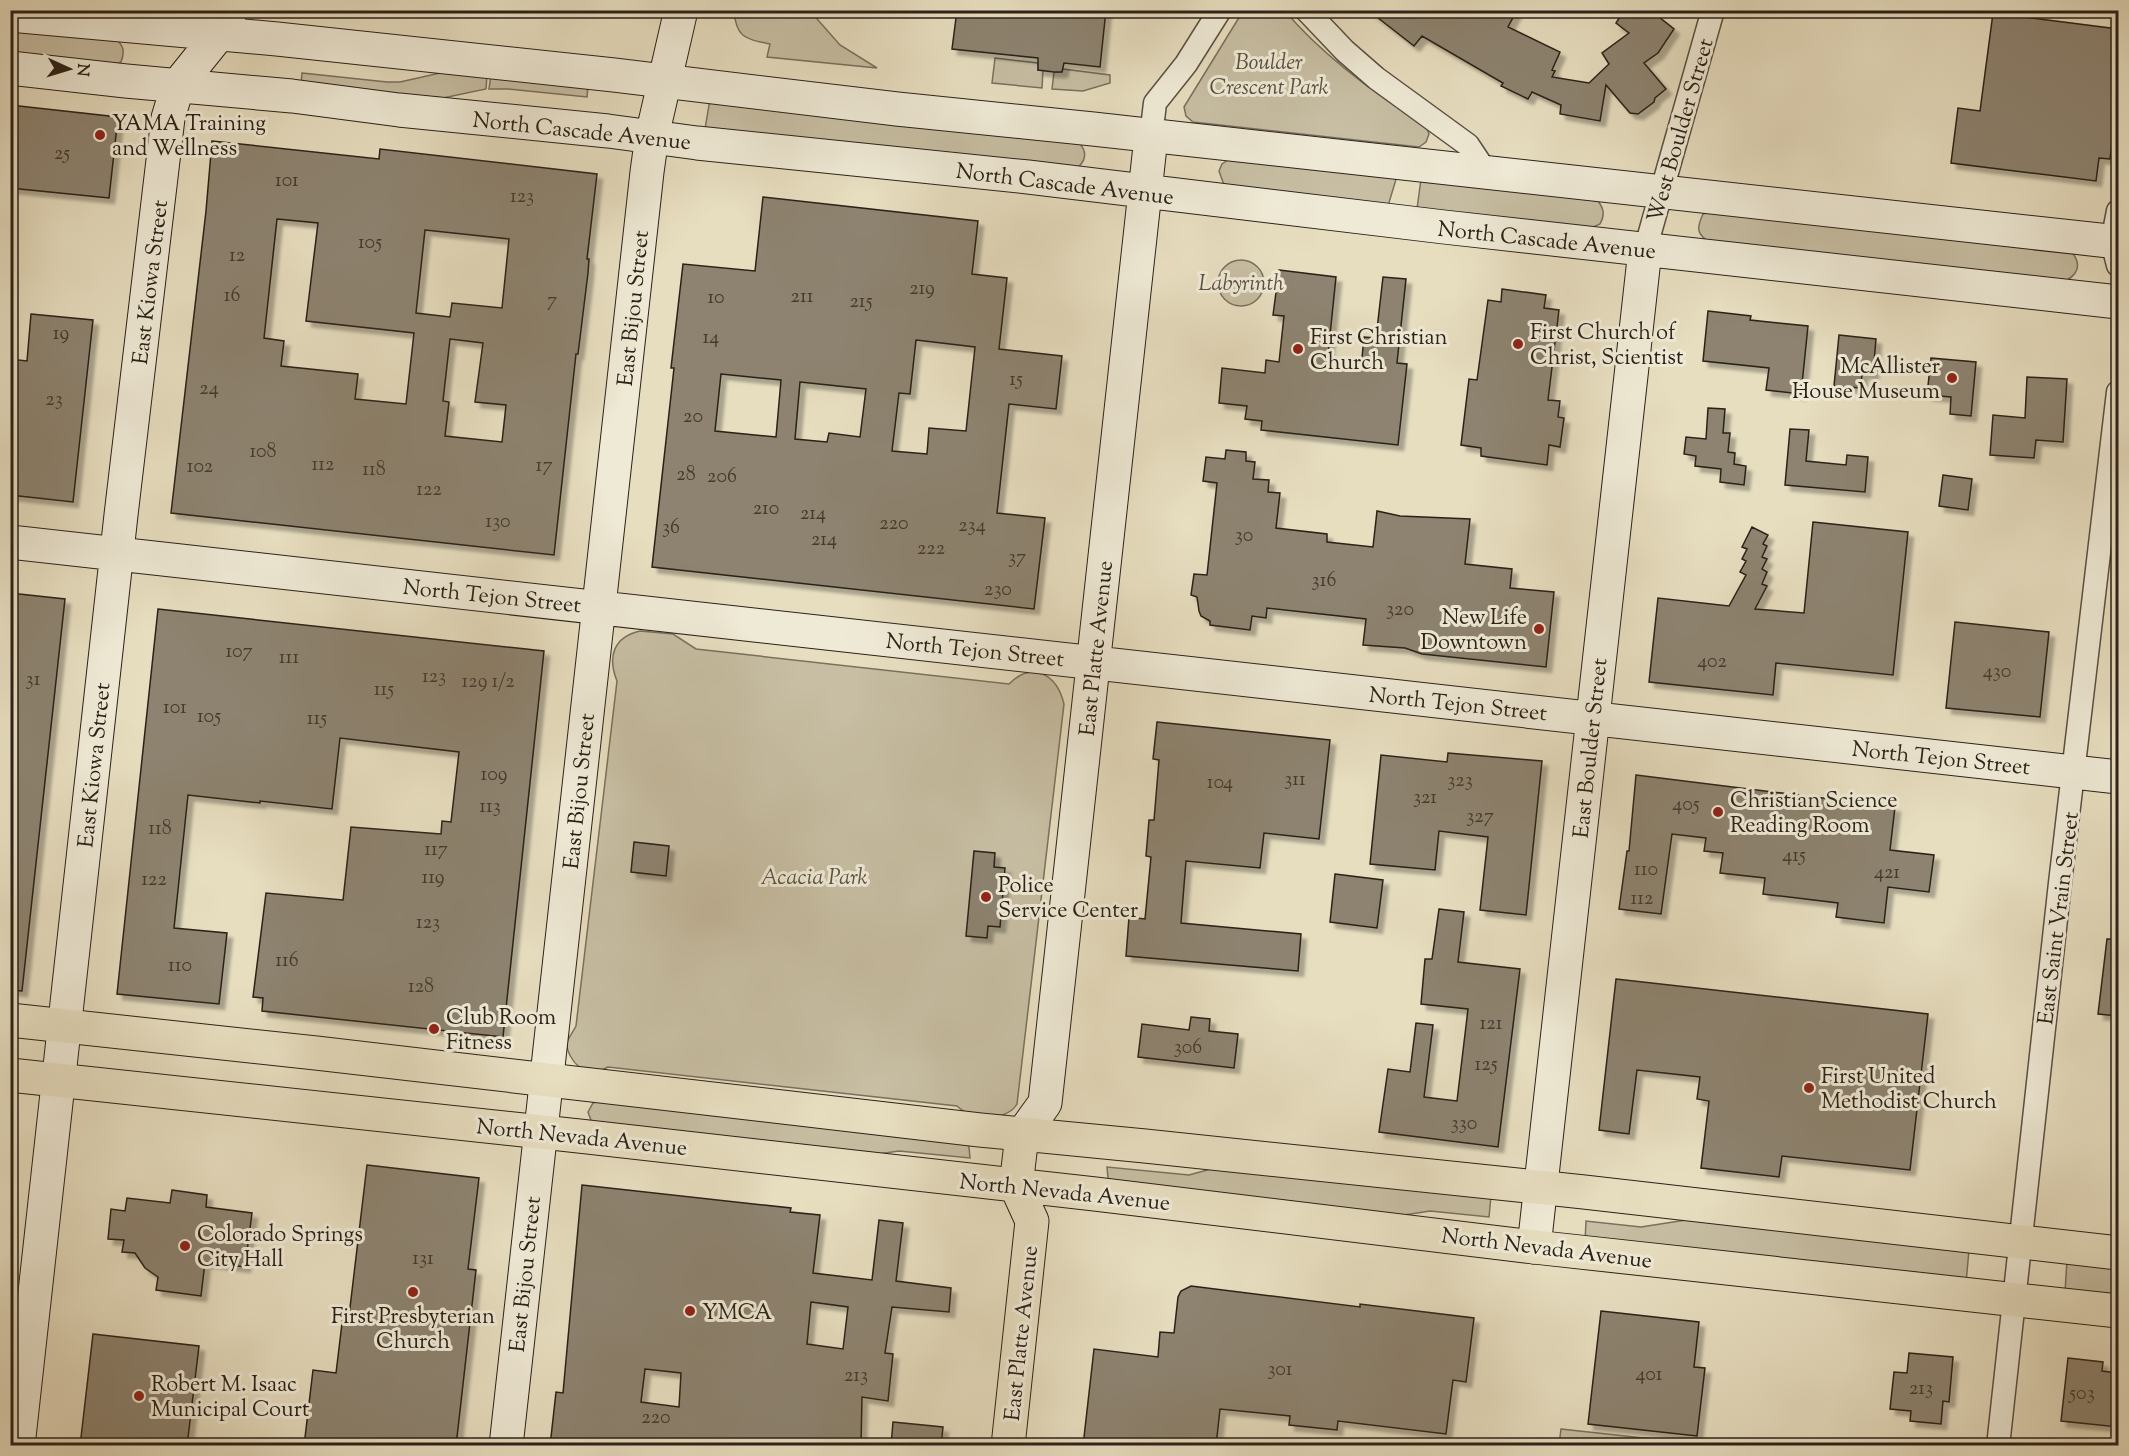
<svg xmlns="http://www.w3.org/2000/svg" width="2129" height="1456" viewBox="0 0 2129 1456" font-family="'Sorts Mill Goudy',serif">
  <defs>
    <filter id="shadow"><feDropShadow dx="5.5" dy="5.5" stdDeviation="1.5" flood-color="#0004"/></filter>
  </defs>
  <rect width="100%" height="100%" fill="#e7dec0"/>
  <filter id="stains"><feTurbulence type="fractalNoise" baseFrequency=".00333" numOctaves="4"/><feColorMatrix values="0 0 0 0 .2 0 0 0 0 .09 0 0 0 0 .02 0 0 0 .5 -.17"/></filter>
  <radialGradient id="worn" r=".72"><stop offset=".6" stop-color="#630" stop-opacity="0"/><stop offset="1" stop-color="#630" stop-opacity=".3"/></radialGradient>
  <path fill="#c7bea3" stroke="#79705e" stroke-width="1.5" d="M734 11H810L840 45 877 68 767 57 770 44C746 39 736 38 734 11Z
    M1243 11H1285C1324 57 1375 94 1426 126L1429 134 1426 142 1419 147 1193 122 1186 116 1184 107Z
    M10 31 115 38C124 46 125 51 121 62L111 67 11 56Z
    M995 58 1038 63V70H1043L1042 88 992 83Z
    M1063 69 1110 75V83L1083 91 1052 89 1054 72H1062Z
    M302 73 387 82H400L440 73 487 74 486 89 443 98 301 85Z
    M491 75 588 86 587 97 508 89H489Z
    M710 99 1080 144C1088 153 1085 162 1076 169L705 129Z
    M1228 160 1397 176 1388 206 1224 185 1219 171 1222 164Z
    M1421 179 1598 201C1604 209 1605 215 1600 224L1589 229 1417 209Z
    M1718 210 2070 250C2080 261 2081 272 2067 280L1710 243C1697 234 1696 229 1703 214Z
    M1218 283a23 23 0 1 1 46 0a23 23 0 1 1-46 0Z
    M640 631 673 634 696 649 1009 684C1033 660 1057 675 1064 704L1017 1104C1007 1122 971 1120 957 1106L608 1067C594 1075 579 1072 571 1057 569 1053 566 1049 567 1043 568 1038 573 1032 576 1026L617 681C607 656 614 637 640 631Z
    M603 1100 963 1139 969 1147 970 1158 899 1151 864 1156 592 1123 588 1112 593 1103Z
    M1222 1166 1491 1196 1489 1217 1430 1211 1385 1218 1115 1185 1108 1178 1107 1167 1189 1175Z
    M1686 1220 1969 1250 1966 1283 1585 1242 1586 1221 1641 1227Z
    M2067 1260 2118 1265V1298L2065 1292Z
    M1561 1429 1699 1444 1715 1445H1559Z"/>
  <path fill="#8d836f" stroke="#2b2118" stroke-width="1.5" fill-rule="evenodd" filter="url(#shadow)" d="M957 10H1106L1100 67 1064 63 1062 72H1054L1038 70V58L952 49Z
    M1368 10H1517L1508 27 1560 52 1552 70 1555 71 1552 77 1589 83 1609 64 1602 53 1629 33 1616 23 1624 10H1650L1674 29 1658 53 1644 63 1666 89 1655 98 1654 102 1638 114 1630 113 1606 85 1600 121 1560 114 1561 105 1532 92 1528 99 1501 86 1503 83 1422 36 1414 46Z
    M1993 13 2118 29V90L2110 159 2099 158 2096 181 1951 163 1958 108 1980 111Z
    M10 105 118 117 109 198 10 188Z
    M212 141 379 159 380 149 597 174 587 259H589L588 273 578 354H576L554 555 171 513 206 211ZM277 219 318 223 306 321 414 333 406 404 355 399 358 374 281 366 284 341 264 338ZM425 230 509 239 502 308 452 303 450 317 416 313ZM450 339 483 343 475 402 506 405 502 442 445 436 449 402 443 401Z
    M763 197 978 221 972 274 1007 278 999 349 1062 356 1056 409 1009 404 997 513 1045 518 1034 609 652 567 674 368H671L683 264 755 271ZM916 340 975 347 966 431 929 428 927 454 892 451 899 393 910 394ZM721 374 781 380 776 437 715 431ZM800 382 866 389 860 437 829 433 827 442 795 439Z
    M1279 270 1336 277 1327 364 1361 368 1364 337 1376 338 1383 277 1406 279 1397 363 1407 364 1398 445 1261 430 1262 421 1245 419 1247 406 1219 403 1222 368 1265 373 1266 360 1279 362 1284 316 1273 315Z
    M1502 289 1546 295 1544 308 1559 310 1548 400 1560 401 1558 417 1564 418 1560 447 1549 445 1547 465 1481 456V448L1461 445 1469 379 1477 380 1488 300 1501 302Z
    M1708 311 1751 316 1750 320 1808 326 1801 394 1766 390 1769 368 1703 361Z
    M31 314 93 320 73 502 10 495V359L27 361Z
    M1839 335 1876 339 1873 374 1862 373 1861 388 1834 386Z
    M1931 358 1976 362 1971 416 1950 414 1951 397 1927 395Z
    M2027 377 2067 379 2063 442 2036 440 2034 458 1990 455 1993 415 2025 418Z
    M1708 408 1725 409 1723 433H1730L1728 452 1735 453 1734 464 1746 466 1744 485 1720 482 1721 469 1695 466 1696 456 1684 454 1686 437 1706 439Z
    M1790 429 1809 430 1806 461 1846 465 1847 455 1868 457 1865 492 1785 485Z
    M1226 450 1246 452V461L1255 462 1253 479 1269 480 1268 492 1280 493 1276 528 1327 534V542L1373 547 1377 511 1400 516 1470 519 1465 564 1512 569 1510 588 1554 592 1546 667 1422 654 1405 648 1363 645 1366 619 1267 608 1266 618 1252 616 1250 630 1210 625V621L1201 616 1199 611 1197 597 1191 595 1194 574 1207 575 1217 483 1203 481 1206 457 1225 459Z
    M1943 475 1972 479 1968 510 1939 506Z
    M1813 522 1908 532 1893 675 1776 663 1773 695 1649 682 1658 598 1729 606 1746 575 1740 572 1746 561 1742 559 1747 549 1742 547 1752 527 1768 535 1763 544 1767 546 1762 557 1767 559 1762 569 1767 572 1762 584 1767 586 1755 609 1804 613Z
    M10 593 65 599 22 991 10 990Z
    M158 609 544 651 503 1037 262 1011 263 998 253 997 266 893 343 900 351 827 441 834 442 821 451 822 459 752 340 738 332 809 260 801V803L188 795 174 928 227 933 219 1004 117 994Z
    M1955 622 2049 632 2040 717 1946 708Z
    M1157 722 1330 740 1319 839 1264 833 1260 868 1186 861 1181 923 1301 934 1298 971 1126 956 1129 917 1145 919 1151 857 1146 856 1149 820H1154L1159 760 1153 759Z
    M1448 753 1542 761 1526 915 1480 910 1488 837 1439 831 1435 870 1370 864 1381 755 1447 762Z
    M1636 775 1895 807 1890 850 1934 855 1929 892 1888 887 1884 923 1836 917 1838 903 1763 894 1765 878 1720 873 1723 853 1704 851 1706 838 1672 834 1661 914 1619 909 1627 851H1629Z
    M634 842 669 846 666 876 631 872Z
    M974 851 995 853 994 867 1005 868 1000 927 988 926 987 938 966 936Z
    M1335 874 1383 880 1377 928 1330 922Z
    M1439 909 1464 912 1458 962 1520 969 1498 1147 1379 1132 1388 1069 1410 1072 1416 1023 1433 1025 1424 1097 1457 1101 1468 1009 1421 1004 1425 959H1432Z
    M2107 939H2118V1016L2098 1014Z
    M1616 979 1928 1014 1910 1170 1782 1156 1779 1177 1701 1168 1709 1101 1697 1099 1700 1077 1637 1070 1629 1134 1599 1130Z
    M1191 1017 1210 1019 1209 1031 1238 1034 1234 1068 1138 1057 1142 1024 1189 1030Z
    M367 1165 479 1178 468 1269 476 1270 456 1446H304L313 1370 336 1373 343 1315 349 1316Z
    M582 1185 791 1208 790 1212 820 1215 813 1273 872 1280 879 1220 903 1223 896 1281 951 1288 949 1312 892 1307 885 1353 893 1354 888 1401 862 1397 861 1446H550L556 1392 563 1393ZM811 1302 848 1307 843 1349 807 1344ZM645 1369 681 1373 679 1407 641 1402Z
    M172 1190 207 1195 206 1207 252 1213 245 1267 205 1262 201 1296 156 1290 158 1277 145 1268 135 1253 122 1252 124 1240 108 1239 111 1209 125 1211 127 1198 170 1203Z
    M1191 1286 1360 1307V1304L1474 1318 1466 1382 1453 1380 1446 1434 1338 1421 1337 1430 1289 1425 1290 1416 1220 1409 1216 1446H1083L1094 1349 1158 1357 1160 1332 1174 1333 1178 1297 1181 1291Z
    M1601 1311 1699 1322 1694 1367 1705 1368 1697 1436 1588 1424Z
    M93 1334 199 1346 187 1446H80Z
    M1909 1353 1953 1357 1949 1402 1943 1401 1941 1424 1910 1421 1911 1411 1890 1409 1894 1372 1907 1373Z
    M2068 1358 2103 1362 2102 1371 2118 1373V1427L2061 1421Z
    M893 1422 943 1427 941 1446H891Z"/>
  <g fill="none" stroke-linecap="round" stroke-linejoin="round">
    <g stroke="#5a5042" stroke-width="25">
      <path id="street" d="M1306 10 1345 51 1376 78 1468 145 1486 172
        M1151 137 1155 103 1186 64 1220 10
        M2118 211 2112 242 2118 265
        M1645 250 1713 10
        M1998 1446 2060 883 2118 392"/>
    </g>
    <g stroke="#2b2118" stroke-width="35">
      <path id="secondary" d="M10 15 277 39 614 75 897 109 1093 129 2118 242
        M10 68 126 81 292 96 399 110 608 131 697 143 1028 177 1444 227 2118 302
        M10 542 2118 777
        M1022 1135 1045 1103 1151 137
        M1534 1247 1645 250
        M18 1446 121 515 168 118 178 85 219 34 231 10
        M506 1446 647 172 652 136 681 10"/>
    </g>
    <g stroke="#2b2118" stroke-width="35">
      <path id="primary" d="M10 1020 316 1053 980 1130 1145 1146 1584 1192 2118 1253
        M10 1075 579 1136 1095 1194 1534 1247 2118 1311
        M1008 1446 1032 1221 1016 1186 1022 1135"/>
    </g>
    <use href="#street" stroke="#efead6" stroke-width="22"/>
    <use href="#secondary" stroke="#efead6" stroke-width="33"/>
    <use href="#primary" stroke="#e7dec0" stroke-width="33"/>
  </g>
  <g fill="#8f2418" stroke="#efead6" stroke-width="2">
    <circle cx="100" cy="135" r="6"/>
    <circle cx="1518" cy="344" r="6"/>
    <circle cx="1298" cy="349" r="6"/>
    <circle cx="1952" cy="378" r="6"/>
    <circle cx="1539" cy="629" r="6"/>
    <circle cx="1718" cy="812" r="6"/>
    <circle cx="986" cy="897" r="6"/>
    <circle cx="434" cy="1029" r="6"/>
    <circle cx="1809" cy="1088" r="6"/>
    <circle cx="185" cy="1246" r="6"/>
    <circle cx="413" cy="1292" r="6"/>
    <circle cx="690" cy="1311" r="6"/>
    <circle cx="139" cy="1396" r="6"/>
  </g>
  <g text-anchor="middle" stroke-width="6" stroke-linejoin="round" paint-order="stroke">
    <g font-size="20" fill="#443a2e">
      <text x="62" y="159">25</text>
      <text x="287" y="186">101</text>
      <text x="522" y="202">123</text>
      <text x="370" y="248">105</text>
      <text x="237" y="261">12</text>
      <text x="922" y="294">219</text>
      <text x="232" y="301">16</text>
      <text x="802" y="302">211</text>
      <text x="716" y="303">10</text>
      <text x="552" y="306">7</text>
      <text x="861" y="307">215</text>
      <text x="61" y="339">19</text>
      <text x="711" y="343">14</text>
      <text x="1016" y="385">15</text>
      <text x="209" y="394">24</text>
      <text x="54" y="405">23</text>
      <text x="693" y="422">20</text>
      <text x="263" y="457">108</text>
      <text x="323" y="470">112</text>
      <text x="544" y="471">17</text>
      <text x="200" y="472">102</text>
      <text x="374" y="475">118</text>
      <text x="686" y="480">28</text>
      <text x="722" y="482">206</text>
      <text x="429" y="495">122</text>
      <text x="766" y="514">210</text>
      <text x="813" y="519">214</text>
      <text x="498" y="527">130</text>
      <text x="894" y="529">220</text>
      <text x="972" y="531">234</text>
      <text x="671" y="533">36</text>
      <text x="1244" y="541">30</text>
      <text x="824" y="545">214</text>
      <text x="931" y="554">222</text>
      <text x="1017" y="563">37</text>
      <text x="1324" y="586">316</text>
      <text x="998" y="595">230</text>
      <text x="1400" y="615">320</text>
      <text x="239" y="657">107</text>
      <text x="289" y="663">111</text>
      <text x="1712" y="667">402</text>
      <text x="1997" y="677">430</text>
      <text x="434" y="682">123</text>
      <text x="33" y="685">31</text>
      <text x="488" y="687">129 1/2</text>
      <text x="384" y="695">115</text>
      <text x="175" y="713">101</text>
      <text x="209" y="722">105</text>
      <text x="317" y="724">115</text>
      <text x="494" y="780">109</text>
      <text x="1295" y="785">311</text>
      <text x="1460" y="786">323</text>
      <text x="1220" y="788">104</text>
      <text x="1425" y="803">321</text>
      <text x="1686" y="810">405</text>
      <text x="490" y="812">113</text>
      <text x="1480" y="822">327</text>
      <text x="160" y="834">118</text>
      <text x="436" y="855">117</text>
      <text x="1794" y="861">415</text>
      <text x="1646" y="875">110</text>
      <text x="1887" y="878">421</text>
      <text x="433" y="883">119</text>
      <text x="154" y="885">122</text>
      <text x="1642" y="904">112</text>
      <text x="428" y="928">123</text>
      <text x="287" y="966">116</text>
      <text x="180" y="971">110</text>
      <text x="421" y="992">128</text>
      <text x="1491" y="1029">121</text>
      <text x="1188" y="1053">306</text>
      <text x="1486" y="1070">125</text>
      <text x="1464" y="1129">330</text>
      <text x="423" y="1264">131</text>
      <text x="1280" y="1375">301</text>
      <text x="1649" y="1380">401</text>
      <text x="856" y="1381">213</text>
      <text x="1921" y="1394">213</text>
      <text x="2082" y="1399">503</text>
      <text x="656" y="1423">220</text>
    </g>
    <g font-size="22" font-style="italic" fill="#5a5042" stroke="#efead6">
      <text x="1269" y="69">Boulder<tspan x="1269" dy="25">Crescent Park</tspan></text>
      <text x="1241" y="290">Labyrinth</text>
      <text x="814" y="884">Acacia Park</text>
    </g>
    <g font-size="22" fill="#2b2118" stroke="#efead6" text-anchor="start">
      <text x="112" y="130">YAMA Training<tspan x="112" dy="25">and Wellness</tspan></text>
      <text x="1530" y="339">First Church of<tspan x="1530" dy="25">Christ, Scientist</tspan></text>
      <text x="1310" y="344">First Christian<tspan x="1310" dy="25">Church</tspan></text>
      <text x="1940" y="373" text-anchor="end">McAllister<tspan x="1940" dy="25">House Museum</tspan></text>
      <text x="1527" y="624" text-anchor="end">New Life<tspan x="1527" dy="25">Downtown</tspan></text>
      <text x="1730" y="807">Christian Science<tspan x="1730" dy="25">Reading Room</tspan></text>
      <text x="998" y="892">Police<tspan x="998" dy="25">Service Center</tspan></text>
      <text x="446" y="1024">Club Room<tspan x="446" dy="25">Fitness</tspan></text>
      <text x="1821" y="1083">First United<tspan x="1821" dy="25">Methodist Church</tspan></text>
      <text x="197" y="1241">Colorado Springs<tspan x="197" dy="25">City Hall</tspan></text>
      <text x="702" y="1319">YMCA</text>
      <text x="413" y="1323" text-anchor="middle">First Presbyterian<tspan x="413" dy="25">Church</tspan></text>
      <text x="151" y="1391">Robert M. Isaac<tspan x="151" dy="25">Municipal Court</tspan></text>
    </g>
    <g font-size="22" fill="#2b2118" stroke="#efead6">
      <text transform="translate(582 130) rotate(6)" y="8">North Cascade Avenue</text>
      <text transform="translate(1679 130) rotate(-74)" y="8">West Boulder Street</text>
      <text transform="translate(1065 183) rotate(7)" y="8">North Cascade Avenue</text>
      <text transform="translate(1547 239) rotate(6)" y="8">North Cascade Avenue</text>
      <text transform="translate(149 282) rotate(-83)" y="8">East Kiowa Street</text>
      <text transform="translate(632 308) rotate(-84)" y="8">East Bijou Street</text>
      <text transform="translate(492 595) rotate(6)" y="8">North Tejon Street</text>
      <text transform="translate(1095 648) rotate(-84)" y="8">East Platte Avenue</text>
      <text transform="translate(975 649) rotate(6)" y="8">North Tejon Street</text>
      <text transform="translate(1458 703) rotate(6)" y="8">North Tejon Street</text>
      <text transform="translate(1589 748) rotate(-84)" y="8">East Boulder Street</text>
      <text transform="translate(1941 757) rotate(6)" y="8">North Tejon Street</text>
      <text transform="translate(93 765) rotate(-84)" y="8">East Kiowa Street</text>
      <text transform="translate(578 791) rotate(-84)" y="8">East Bijou Street</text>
      <text transform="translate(2057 918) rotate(-83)" y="8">East Saint Vrain Street</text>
      <text transform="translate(582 1136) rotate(6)" y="8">North Nevada Avenue</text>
      <text transform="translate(1065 1191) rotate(6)" y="8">North Nevada Avenue</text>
      <text transform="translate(1547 1247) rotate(7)" y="8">North Nevada Avenue</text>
      <text transform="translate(524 1274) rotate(-84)" y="8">East Bijou Street</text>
      <text transform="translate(1020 1333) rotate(-84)" y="8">East Platte Avenue</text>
    </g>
  </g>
  <rect width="2129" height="1456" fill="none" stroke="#e7dec0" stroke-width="36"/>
  <rect x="12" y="12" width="2105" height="1432" fill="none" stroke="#2b2118" stroke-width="3"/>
  <rect x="18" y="18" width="2093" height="1420" fill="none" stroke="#2b2118" stroke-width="1.5"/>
  <g transform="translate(69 69) rotate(94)" stroke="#efead6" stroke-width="4.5" paint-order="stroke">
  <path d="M0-4.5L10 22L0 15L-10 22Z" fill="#2b2118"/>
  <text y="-9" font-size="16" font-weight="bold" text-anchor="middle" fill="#2b2118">N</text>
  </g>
  <rect width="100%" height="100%" filter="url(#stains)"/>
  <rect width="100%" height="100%" fill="url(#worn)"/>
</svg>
